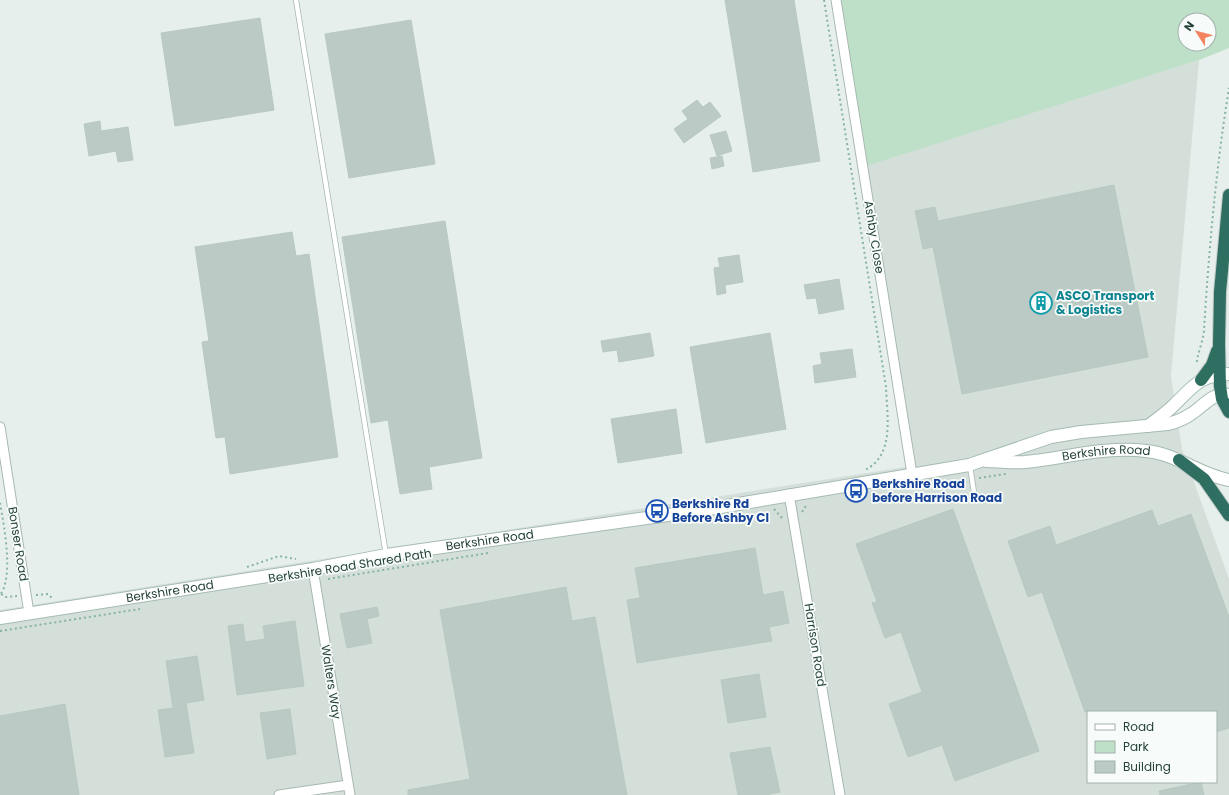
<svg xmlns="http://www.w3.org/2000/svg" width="1229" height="795" viewBox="0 0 1229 795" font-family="Poppins,sans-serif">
  <rect width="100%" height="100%" fill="#e6efeb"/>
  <path fill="#d4dfda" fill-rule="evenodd" d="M1199 60 1171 376 1182 449 1229 579V795H0V610L911 466 862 166ZM1088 712H1216V782H1088Z"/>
  <path fill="#bfe0c8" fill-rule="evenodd" d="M836 0H1229V48L1199 60 863 167ZM1185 20H1209V44H1185Z"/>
  <path fill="#bbcac4" stroke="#b8c9c2" d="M725 0H794L820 161 753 172Z
    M260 18 274 110 175 126 161 33Z
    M411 20 435 164 349 178 325 34Z
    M697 100 703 107 710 102 721 116 684 143 674 129 688 119 682 111Z
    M100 121 101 131 128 127 133 160 118 162 116 151 89 156 84 124Z
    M726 131 732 151 717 156 710 135Z
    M722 156 724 166 712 169 710 158Z
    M1114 185 1148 357 962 394 933 247 923 249 915 211 935 207 938 221Z
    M445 221 482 458 429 467 432 489 400 494 388 420 371 423 342 237Z
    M292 232 296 256 309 254 338 457 230 474 225 437 216 438 202 342 209 341 195 247Z
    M739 255 743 282 725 285 726 293 717 295 714 268 720 267 718 258Z
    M839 279 844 309 819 314 816 298 807 299 804 285Z
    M650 333 654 356 619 362 617 350 603 352 601 341Z
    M770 333 786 429 706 443 690 347Z
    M852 349 856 377 815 383 813 366 822 364 820 353Z
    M676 409 682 453 618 463 611 419Z
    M953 509 1039 751 955 781 942 745 908 757 889 704 922 692 901 632 885 638 872 603 877 602 856 544Z
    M1152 510 1158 526 1191 514 1229 617V728L1216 732V712H1085L1042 592 1028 597 1008 541 1050 526 1056 545Z
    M755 548 763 595 783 591 789 623 769 627 772 641 637 663 627 600 640 598 635 568Z
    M566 587 572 621 595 617 627 795H408V790L470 779 440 610Z
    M377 607 379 616 367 619 372 643 347 648 340 614Z
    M295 621 304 686 237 695 228 626 243 624 245 642 265 639 263 626Z
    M197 656 204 700 186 703 194 753 165 757 158 710 173 708 166 661Z
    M759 674 766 717 728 723 721 680Z
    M65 704 79 795H0V716Z
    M290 709 296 754 267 759 260 713Z
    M770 747 780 792 766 795H738L730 753Z
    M1201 782 1204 795H1160L1159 791Z"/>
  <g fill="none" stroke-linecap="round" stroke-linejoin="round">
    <g stroke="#a8b8b2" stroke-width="6">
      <path id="service" d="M296 0 386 555
        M970 466 975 499"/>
    </g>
    <g stroke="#a8b8b2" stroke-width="11">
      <path id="minor" d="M836 0 912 474
        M0 427 29 613
        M789 494 840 795
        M313 569 350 795
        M279 795 348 785"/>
    </g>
    <g stroke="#a4bbb3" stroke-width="14">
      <g id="secondary">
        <path d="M1148 426C1157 419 1166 413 1173 406 1192 388 1200 374 1229 374"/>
        <path id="s1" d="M986 461C999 461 1012 463 1025 462 1065 458 1106 446 1146 451 1177 454 1200 475 1229 480"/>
        <path id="s2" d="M0 618 313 569 386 555 703 510 969 465 1051 437 1081 432 1168 424C1176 422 1184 419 1191 414 1204 406 1212 392 1229 395"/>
      </g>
    </g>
    <g stroke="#c2cac8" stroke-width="14">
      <path id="motorway" d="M1229 195 1220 292 1219 344 1220 386 1222 399 1229 412
        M1201 380 1212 365 1217 351
        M1179 460 1204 479 1229 515"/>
    </g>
    <path stroke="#86b3a5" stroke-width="2" stroke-dasharray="2 3" stroke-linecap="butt" d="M824 0 886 387C887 416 895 455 865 470
      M1197 362C1196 359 1204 338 1204 330 1209 249 1216 168 1229 88
      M979 478 1006 474
      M939 483 965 480
      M0 503C4 526 14 577 0 595
      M774 509 782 518
      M802 512 807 504
      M247 567 279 556 296 559
      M328 579 488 553
      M1 594 6 597 17 596
      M36 595 48 594 53 599
      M0 631 140 609"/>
    <use href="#service" stroke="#fff" stroke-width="4.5"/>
    <use href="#minor" stroke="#fff" stroke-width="9"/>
    <use href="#secondary" stroke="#fff" stroke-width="12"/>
    <use href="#motorway" stroke="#2f6f62" stroke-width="12"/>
  </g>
  <defs>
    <g id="building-ring" transform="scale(1.15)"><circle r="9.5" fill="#f7fbf9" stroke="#0f9aa8" stroke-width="1.5"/><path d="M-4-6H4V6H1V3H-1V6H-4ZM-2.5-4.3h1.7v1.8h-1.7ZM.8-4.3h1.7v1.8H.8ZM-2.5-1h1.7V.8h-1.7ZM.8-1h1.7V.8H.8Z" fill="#0f9aa8"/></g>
    <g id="bus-ring" transform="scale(1.15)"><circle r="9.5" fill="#f7fbf9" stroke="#1a4fb4" stroke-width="1.5"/><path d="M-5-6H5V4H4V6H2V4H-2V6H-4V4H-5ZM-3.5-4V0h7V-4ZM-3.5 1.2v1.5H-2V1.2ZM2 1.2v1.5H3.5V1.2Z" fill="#1a4fb4"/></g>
  </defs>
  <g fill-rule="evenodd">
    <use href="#building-ring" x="1041" y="303"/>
    <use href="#bus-ring" x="856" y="491"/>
    <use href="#bus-ring" x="657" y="511"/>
  </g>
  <g text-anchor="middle" stroke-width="3.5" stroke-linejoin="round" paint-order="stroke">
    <g font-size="12" fill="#24423a" stroke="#f7fbf9">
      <text transform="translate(874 237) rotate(81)" y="4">Ashby Close</text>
      <text dy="4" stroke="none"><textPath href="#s1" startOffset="121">Berkshire Road</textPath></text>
      <text dy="4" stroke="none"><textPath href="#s2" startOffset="496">Berkshire Road</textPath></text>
      <text transform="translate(18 544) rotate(81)" y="4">Bonser Road</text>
      <text transform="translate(350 566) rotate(-9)" y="4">Berkshire Road Shared Path</text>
      <text dy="4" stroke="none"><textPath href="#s2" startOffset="172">Berkshire Road</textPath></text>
      <text transform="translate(815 645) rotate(81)" y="4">Harrison Road</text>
      <text transform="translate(331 682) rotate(81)" y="4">Walters Way</text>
    </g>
    <g font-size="12" font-weight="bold" fill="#0d838f" stroke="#f7fbf9" text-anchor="start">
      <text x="1056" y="300">ASCO Transport<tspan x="1056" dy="14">&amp; Logistics</tspan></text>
    </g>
    <g font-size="12" font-weight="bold" fill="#164399" stroke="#f7fbf9" text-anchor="start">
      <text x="872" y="488">Berkshire Road<tspan x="872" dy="14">before Harrison Road</tspan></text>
      <text x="672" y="508">Berkshire Rd<tspan x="672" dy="14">Before Ashby Cl</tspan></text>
    </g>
  </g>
  <rect x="1087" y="711" width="130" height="72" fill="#f7fbf9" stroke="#a3b1ad"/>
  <rect x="1095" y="724" width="20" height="6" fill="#ffffff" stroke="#a3b1ad"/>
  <text x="1123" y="731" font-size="12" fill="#24423a">Road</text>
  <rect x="1095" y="741" width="20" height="12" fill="#bfe0c8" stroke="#a3b1ad"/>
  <text x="1123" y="751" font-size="12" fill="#24423a">Park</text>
  <rect x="1095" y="761" width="20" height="12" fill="#bbcac4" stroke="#a3b1ad"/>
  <text x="1123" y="771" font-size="12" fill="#24423a">Building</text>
  <g transform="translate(1197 32) rotate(306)"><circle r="19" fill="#f7fbf9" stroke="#a3b1ad"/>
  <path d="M0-3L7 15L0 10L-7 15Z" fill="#f4845f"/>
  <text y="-6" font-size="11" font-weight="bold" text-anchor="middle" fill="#24423a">N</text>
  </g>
</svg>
